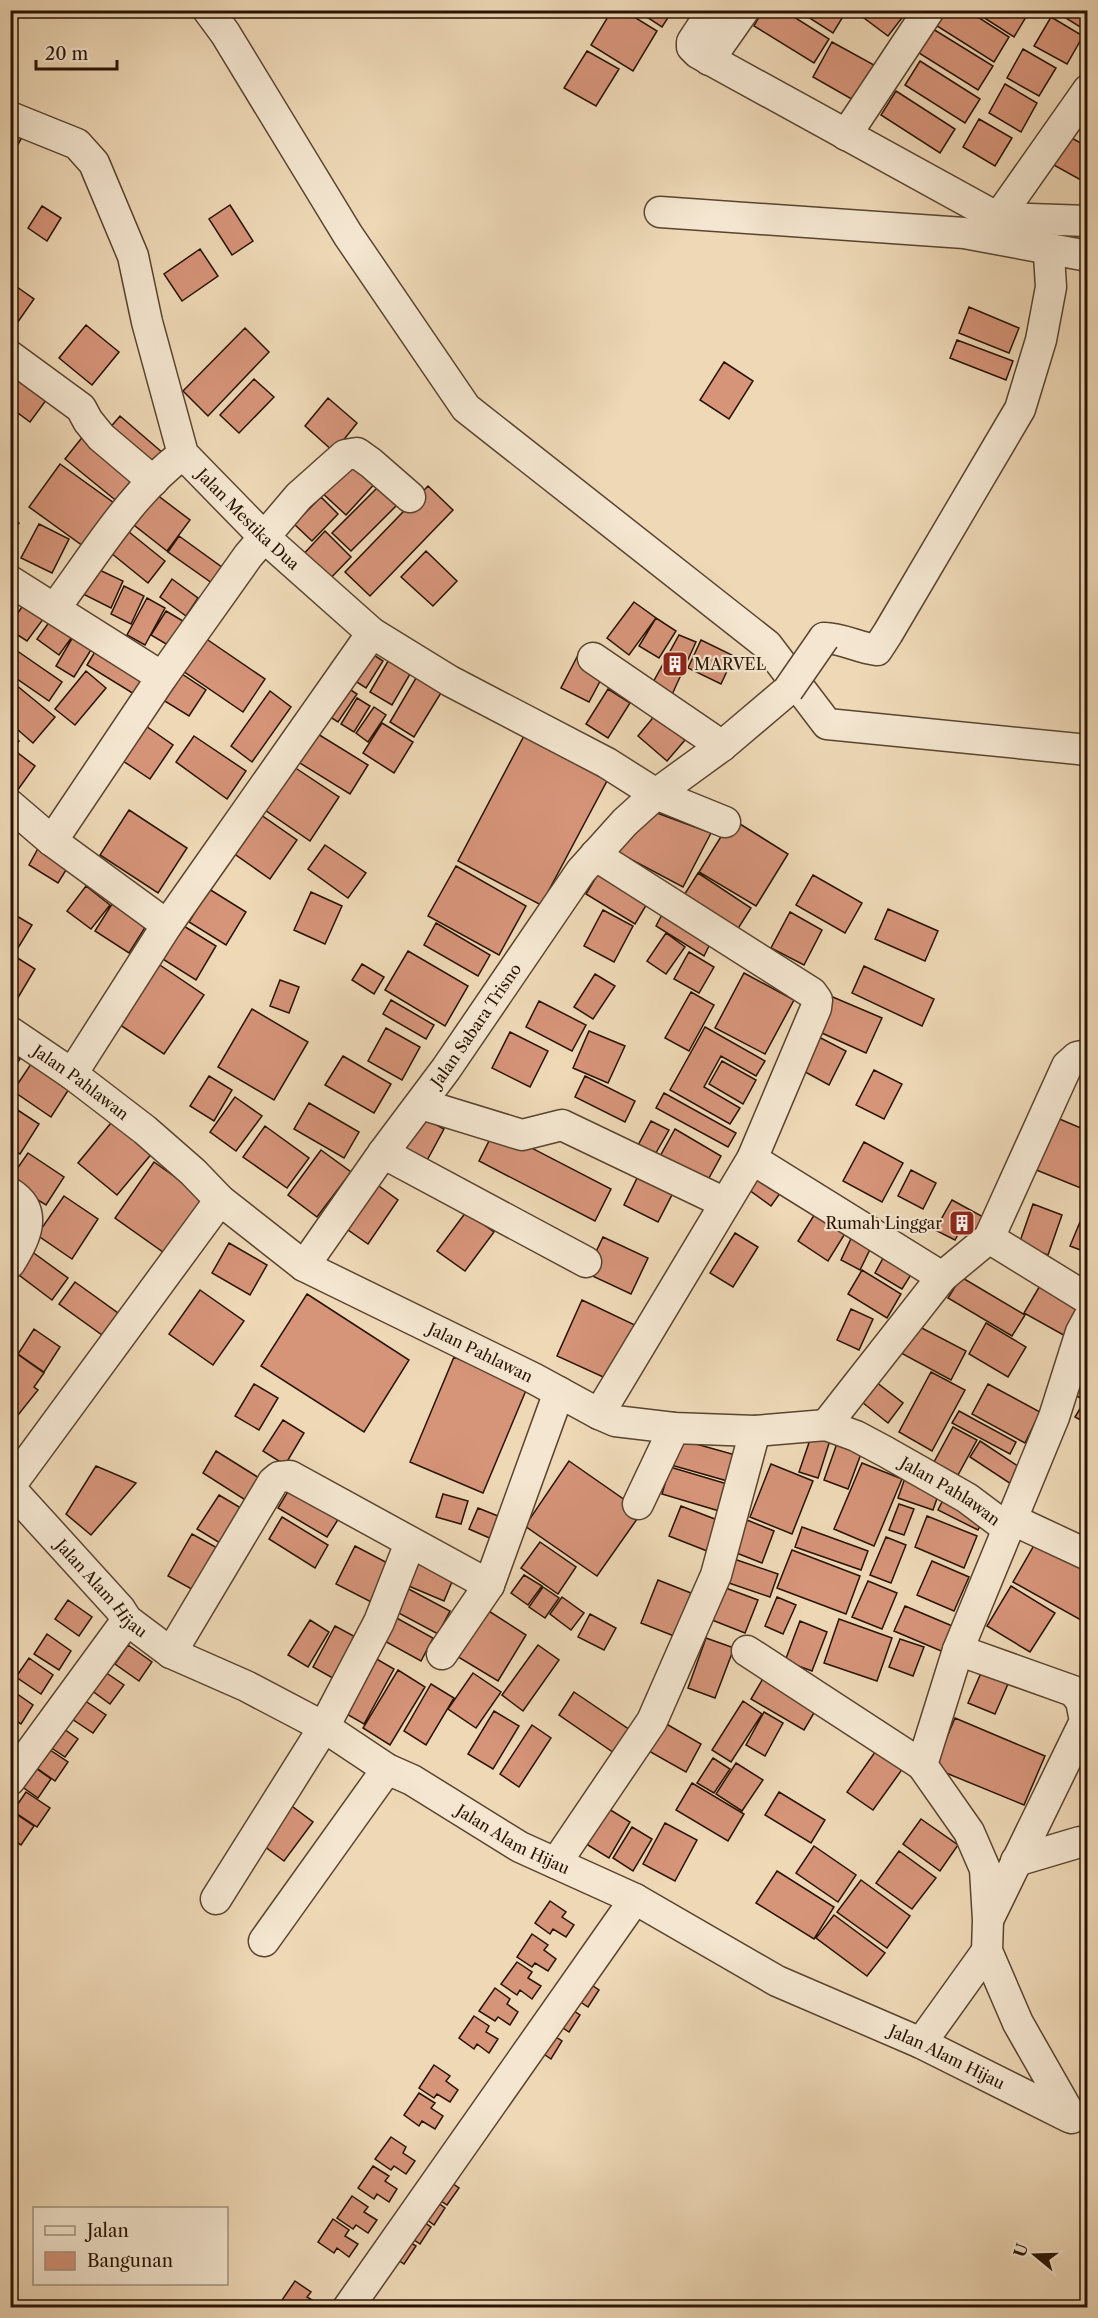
<svg xmlns="http://www.w3.org/2000/svg" width="1098" height="2318" viewBox="0 0 1098 2318" font-family="'Libre Caslon Text',serif">
  <rect width="100%" height="100%" fill="#eed8b6"/>
  <filter id="stains"><feTurbulence type="fractalNoise" baseFrequency=".00333" numOctaves="4"/><feColorMatrix values="0 0 0 0 .2 0 0 0 0 .09 0 0 0 0 .02 0 0 0 .5 -.17"/></filter>
  <radialGradient id="worn" r=".72"><stop offset=".6" stop-color="#630" stop-opacity="0"/><stop offset="1" stop-color="#630" stop-opacity=".3"/></radialGradient>
  <path fill="#d69479" stroke="#291302" stroke-width="1.5" d="M612 10H623L657 31 633 71 591 45Z
    M636 10H673L662 27Z
    M763 10H783L829 39 814 63 754 26Z
    M797 10H847L833 33Z
    M863 10H908L888 36 860 15Z
    M943 10H967L1009 37 994 62 934 24Z
    M972 10H1026L1029 12 1014 37Z
    M1053 10H1088V25L1085 30Z
    M1051 17 1083 36 1067 64 1034 46Z
    M933 29 993 66 978 90 919 53Z
    M832 42 874 65 855 101 813 77Z
    M1023 49 1056 68 1039 96 1007 78Z
    M587 51 619 69 596 106 564 88Z
    M920 61 980 99 965 123 905 85Z
    M1005 84 1037 103 1021 132 989 113Z
    M896 91 955 129 940 153 881 115Z
    M979 119 1012 138 995 166 963 147Z
    M10 126 24 134 14 151 10 149Z
    M1068 136 1088 147V184L1052 164Z
    M230 205 253 241 232 255 209 219Z
    M42 206 61 218 47 241 28 228Z
    M200 249 218 276 182 301 164 274Z
    M17 287 34 299 15 326 10 323V295Z
    M969 307 1019 328 1009 353 959 333Z
    M86 325 119 352 92 385 59 358Z
    M245 328 269 352 208 416 183 391Z
    M957 340 1013 361 1006 380 950 358Z
    M724 362 753 381 729 419 700 400Z
    M10 364 50 395 30 422 10 407Z
    M254 379 274 397 239 433 220 415Z
    M328 398 357 423 334 452 305 426Z
    M120 416 163 453 146 473 103 436Z
    M88 430 142 473 119 503 65 459Z
    M354 455 379 479 346 515 320 491Z
    M60 464 114 503 83 546 29 507Z
    M381 484 399 503 351 551 332 533Z
    M428 486 453 510 370 596 345 572Z
    M148 488 190 520 167 551 125 518Z
    M321 497 338 514 312 541 294 524Z
    M10 516 19 523 10 534Z
    M39 524 69 539 52 573 21 558Z
    M325 531 351 557 325 584 299 559Z
    M129 532 165 561 148 583 111 553Z
    M179 536 230 573 219 588 168 552Z
    M426 551 457 581 433 606 401 577Z
    M91 566 123 581 111 608 79 592Z
    M172 579 198 598 186 616 160 597Z
    M124 586 144 596 131 624 111 614Z
    M147 598 165 608 145 645 127 635Z
    M634 602 656 618 629 655 607 638Z
    M24 604 44 618 27 641 10 630V624Z
    M166 611 193 627 178 651 151 635Z
    M55 614 77 630 59 655 37 639Z
    M656 618 676 631 659 658 639 646Z
    M77 630 96 642 74 677 56 666Z
    M679 635 696 642 670 699 651 686Z
    M205 638 265 679 243 712 183 671Z
    M102 640 149 670 134 694 87 665Z
    M701 640 734 656 721 684 688 668Z
    M13 648 62 682 49 701 10 674V652Z
    M363 648 383 661 366 688 346 675Z
    M391 656 413 669 392 705 370 692Z
    M577 657 605 672 589 702 561 688Z
    M173 668 206 690 189 716 155 695Z
    M86 671 106 688 75 725 55 709Z
    M419 673 444 688 414 737 390 722Z
    M10 680 55 717 33 743 10 723Z
    M343 685 357 694 338 722 324 713Z
    M608 689 630 703 608 738 586 724Z
    M270 691 291 707 252 762 231 746Z
    M357 698 370 706 354 732 341 724Z
    M374 707 386 715 368 742 356 733Z
    M656 714 685 740 667 761 638 736Z
    M382 723 413 742 394 773 363 753Z
    M143 724 173 745 150 779 120 759Z
    M313 731 368 765 350 794 295 760Z
    M10 733 19 741 10 752Z
    M525 734 608 779 541 905 458 861Z
    M194 736 246 771 227 799 176 762Z
    M18 753 35 766 17 791 10 787V763Z
    M291 765 339 797 310 841 262 808Z
    M129 810 187 848 158 893 100 855Z
    M254 810 297 840 270 879 226 848Z
    M649 810 711 833 683 887 617 852Z
    M732 819 788 854 756 906 699 872Z
    M41 843 71 862 58 883 29 865Z
    M325 845 366 873 348 898 308 869Z
    M456 866 526 906 499 955 428 916Z
    M602 867 651 897 635 924 586 894Z
    M698 873 751 908 732 938 679 903Z
    M813 875 862 903 845 933 796 905Z
    M86 886 110 905 91 929 67 911Z
    M209 889 246 912 226 945 189 922Z
    M311 892 342 906 325 944 294 930Z
    M112 904 146 926 129 953 95 931Z
    M666 907 712 940 704 956 656 926Z
    M888 909 938 931 925 961 875 939Z
    M603 910 633 926 614 962 584 946Z
    M10 912 32 925 10 961Z
    M790 912 822 930 804 965 771 948Z
    M179 923 216 946 196 980 158 956Z
    M436 923 490 955 478 976 424 945Z
    M666 933 685 947 666 974 647 961Z
    M408 951 468 986 445 1026 385 990Z
    M689 952 714 967 699 993 674 979Z
    M16 957 35 969 16 1001 10 998V966Z
    M151 959 204 995 164 1054 111 1019Z
    M362 964 384 977 374 994 352 980Z
    M864 966 934 999 922 1026 852 993Z
    M744 973 794 1000 765 1054 715 1028Z
    M595 974 615 986 593 1019 574 1007Z
    M280 980 299 987 289 1013 270 1006Z
    M691 992 714 1005 689 1051 665 1038Z
    M828 995 882 1018 866 1053 813 1029Z
    M391 1000 434 1025 426 1039 383 1014Z
    M539 1001 586 1025 572 1051 526 1027Z
    M252 1009 308 1042 274 1100 218 1067Z
    M705 1027 765 1061 756 1076 721 1056 704 1087 740 1108 730 1124 670 1090Z
    M386 1028 420 1047 402 1080 368 1061Z
    M589 1031 625 1046 608 1083 573 1068Z
    M510 1032 548 1051 530 1087 492 1068Z
    M813 1034 846 1051 829 1085 796 1067Z
    M10 1053 20 1059 10 1073Z
    M343 1056 391 1084 374 1113 325 1085Z
    M33 1061 71 1086 51 1117 13 1091Z
    M722 1061 756 1080 743 1104 709 1084Z
    M874 1070 902 1084 884 1119 856 1105Z
    M209 1076 232 1090 214 1121 190 1106Z
    M585 1076 635 1101 625 1122 575 1097Z
    M664 1093 736 1133 728 1147 656 1108Z
    M235 1097 262 1116 236 1151 210 1132Z
    M309 1103 359 1132 344 1158 294 1129Z
    M10 1105 39 1124 20 1154 10 1148Z
    M120 1112 159 1145 117 1195 78 1163Z
    M417 1114 444 1129 425 1164 398 1149Z
    M1050 1115 1088 1131V1191L1029 1167Z
    M651 1121 669 1130 653 1158 636 1149Z
    M265 1126 309 1158 287 1188 243 1157Z
    M495 1129 611 1189 595 1221 479 1161Z
    M675 1129 721 1156 704 1187 658 1160Z
    M864 1142 903 1163 882 1202 843 1181Z
    M321 1150 351 1172 317 1217 288 1195Z
    M28 1153 64 1177 46 1205 10 1183V1179Z
    M154 1162 209 1201 170 1257 115 1218Z
    M756 1164 786 1185 771 1206 741 1184Z
    M642 1168 677 1185 658 1222 624 1205Z
    M911 1170 936 1183 923 1209 898 1196Z
    M372 1181 398 1200 368 1244 341 1225Z
    M64 1196 98 1219 72 1259 37 1235Z
    M952 1200 987 1219 978 1236 962 1227 955 1240 935 1230Z
    M821 1204 851 1224 828 1261 798 1241Z
    M1033 1204 1062 1215 1048 1255 1019 1244Z
    M466 1212 494 1232 465 1271 437 1251Z
    M1080 1222 1088 1225V1253L1070 1246Z
    M856 1228 876 1237 860 1270 841 1260Z
    M735 1233 758 1247 733 1287 710 1273Z
    M603 1237 648 1258 631 1294 586 1273Z
    M229 1243 267 1265 250 1295 212 1273Z
    M888 1249 917 1265 902 1289 875 1273Z
    M31 1251 68 1278 52 1300 15 1272Z
    M862 1270 901 1294 887 1318 848 1294Z
    M961 1277 1025 1315 1012 1336 948 1298Z
    M1045 1277 1087 1300 1067 1337 1024 1313Z
    M75 1282 118 1313 102 1335 59 1304Z
    M200 1290 244 1321 213 1365 169 1334Z
    M307 1294 409 1360 364 1432 261 1366Z
    M582 1300 637 1326 612 1381 557 1356Z
    M851 1309 873 1319 859 1350 837 1340Z
    M986 1323 1026 1347 1008 1377 969 1354Z
    M916 1325 966 1351 951 1380 901 1353Z
    M34 1329 60 1347 44 1372 18 1354Z
    M10 1349 44 1373 34 1387 38 1390 14 1420 10 1418Z
    M454 1357 527 1388 483 1493 410 1462Z
    M1083 1369 1088 1371V1402L1069 1392Z
    M931 1372 965 1390 932 1451 899 1432Z
    M867 1375 903 1403 888 1423 852 1394Z
    M254 1384 278 1398 259 1430 235 1416Z
    M988 1384 1040 1412 1025 1443 972 1414Z
    M1084 1402 1088 1404V1424L1075 1417Z
    M959 1411 1016 1442 1010 1454 952 1423Z
    M283 1420 304 1433 285 1465 263 1451Z
    M953 1427 977 1440 958 1475 934 1462Z
    M814 1428 832 1434 818 1478 799 1472Z
    M840 1435 865 1443 848 1489 824 1480Z
    M671 1437 739 1456 731 1482 664 1463Z
    M980 1441 1024 1470 1014 1486 970 1457Z
    M216 1451 264 1481 250 1503 203 1473Z
    M569 1461 642 1512 597 1576 525 1526Z
    M862 1463 902 1479 874 1546 834 1529Z
    M771 1464 813 1481 792 1534 750 1517Z
    M96 1466 136 1483 91 1535 66 1514Z
    M670 1467 734 1486 726 1513 662 1494Z
    M906 1475 941 1487 933 1510 898 1498Z
    M290 1488 339 1518 327 1537 278 1508Z
    M443 1494 468 1501 461 1524 436 1517Z
    M946 1494 986 1513 978 1530 938 1510Z
    M219 1495 241 1508 220 1543 197 1529Z
    M899 1504 914 1509 904 1535 889 1530Z
    M681 1506 720 1521 707 1551 669 1536Z
    M478 1508 503 1518 494 1540 469 1529Z
    M927 1516 977 1536 964 1568 915 1547Z
    M282 1517 328 1545 315 1568 269 1539Z
    M747 1520 774 1531 762 1563 734 1552Z
    M802 1527 868 1551 861 1570 795 1547Z
    M192 1534 221 1550 197 1592 168 1576Z
    M1040 1535 1088 1562V1624L1013 1582Z
    M886 1537 906 1545 891 1583 870 1575Z
    M540 1542 576 1567 558 1594 521 1568Z
    M355 1546 399 1569 379 1606 336 1584Z
    M792 1550 860 1576 846 1614 777 1588Z
    M734 1559 778 1574 770 1597 726 1582Z
    M414 1560 454 1577 444 1601 404 1584Z
    M932 1561 969 1577 954 1611 917 1595Z
    M524 1575 542 1586 528 1605 511 1593Z
    M658 1580 691 1593 674 1636 641 1623Z
    M868 1581 897 1593 882 1629 852 1617Z
    M1011 1586 1055 1613 1030 1652 987 1626Z
    M405 1587 450 1611 438 1634 393 1610Z
    M543 1587 559 1598 545 1618 529 1607Z
    M723 1587 758 1600 745 1633 712 1620Z
    M562 1597 584 1613 571 1630 550 1614Z
    M777 1597 796 1605 783 1634 765 1626Z
    M68 1600 92 1617 79 1636 55 1619Z
    M905 1606 957 1628 946 1653 894 1631Z
    M484 1608 526 1635 498 1681 455 1655Z
    M590 1614 616 1628 604 1650 578 1637Z
    M393 1616 433 1638 421 1661 381 1639Z
    M839 1619 892 1638 877 1681 824 1663Z
    M310 1620 329 1632 308 1667 288 1655Z
    M800 1621 827 1632 812 1671 785 1661Z
    M335 1626 361 1640 338 1681 313 1667Z
    M47 1634 71 1651 59 1670 34 1654Z
    M706 1638 734 1648 715 1698 688 1688Z
    M900 1639 924 1647 913 1676 889 1667Z
    M128 1645 152 1662 139 1681 115 1664Z
    M538 1645 559 1660 523 1711 502 1695Z
    M368 1654 394 1669 364 1724 338 1709Z
    M29 1658 53 1675 41 1694 16 1677Z
    M984 1666 1011 1677 995 1714 968 1703Z
    M99 1668 124 1685 110 1704 87 1687Z
    M398 1670 425 1687 390 1745 363 1728Z
    M768 1670 821 1701 804 1730 751 1699Z
    M473 1673 501 1692 476 1728 448 1709Z
    M431 1684 454 1698 426 1745 404 1731Z
    M10 1689 33 1705 21 1724 10 1717Z
    M574 1692 633 1732 617 1755 559 1715Z
    M81 1698 106 1715 93 1733 69 1717Z
    M743 1701 762 1714 731 1762 712 1750Z
    M494 1711 519 1726 493 1769 468 1754Z
    M764 1712 783 1723 765 1756 746 1745Z
    M955 1718 1045 1756 1024 1805 934 1768Z
    M54 1722 78 1739 65 1757 41 1741Z
    M663 1722 701 1744 686 1772 647 1750Z
    M532 1725 551 1738 519 1787 500 1774Z
    M880 1745 906 1764 873 1810 847 1792Z
    M44 1746 68 1762 55 1781 31 1764Z
    M713 1758 730 1769 714 1793 697 1783Z
    M27 1762 51 1779 38 1798 14 1781Z
    M736 1763 763 1780 742 1811 716 1794Z
    M692 1783 744 1814 728 1841 676 1810Z
    M26 1792 50 1808 37 1827 13 1811Z
    M779 1792 825 1820 811 1843 765 1815Z
    M289 1804 313 1822 284 1861 260 1843Z
    M604 1806 630 1822 609 1858 583 1842Z
    M10 1810 34 1826 21 1845 10 1838Z
    M921 1819 958 1845 940 1871 903 1844Z
    M665 1823 697 1840 675 1881 643 1864Z
    M632 1827 652 1839 633 1871 613 1858Z
    M814 1846 856 1875 838 1902 796 1873Z
    M899 1851 936 1878 912 1909 876 1883Z
    M777 1871 834 1907 814 1939 756 1903Z
    M861 1880 910 1916 887 1948 837 1912Z
    M550 1901 566 1912 562 1917 574 1925 566 1937 553 1929 550 1934 535 1923Z
    M834 1915 885 1953 867 1976 816 1938Z
    M532 1934 548 1945 544 1950 556 1959 548 1971 535 1963 532 1967 517 1957Z
    M517 1962 532 1972 528 1978 541 1986 532 1999 520 1990 517 1995 501 1984Z
    M587 1982 599 1990 588 2007 576 1999Z
    M495 1988 510 1999 507 2004 518 2012 510 2025 498 2017 495 2021 479 2011Z
    M568 2007 580 2015 569 2032 557 2024Z
    M474 2016 489 2026 486 2032 498 2039 489 2053 477 2044 474 2049 459 2038Z
    M550 2033 562 2041 551 2059 538 2050Z
    M434 2065 450 2076 446 2081 458 2090 450 2102 437 2094 434 2098 419 2088Z
    M419 2093 435 2103 431 2108 443 2116 435 2129 422 2121 419 2126 404 2115Z
    M391 2137 406 2147 403 2153 415 2161 406 2174 394 2166 391 2170 375 2159Z
    M373 2166 389 2176 385 2181 397 2189 389 2202 377 2194 374 2199 358 2188Z
    M446 2179 459 2188 447 2205 435 2197Z
    M352 2196 368 2207 364 2212 377 2220 368 2233 356 2225 353 2229 337 2218Z
    M433 2199 445 2208 434 2225 422 2216Z
    M418 2218 431 2227 420 2244 407 2235Z
    M333 2219 349 2230 345 2236 358 2244 349 2257 337 2248 334 2253 318 2242Z
    M403 2238 416 2246 404 2264 392 2256Z
    M295 2281 311 2292 307 2297 320 2305 318 2308H286L280 2303Z"/>
  <g fill="none" stroke-linecap="round" stroke-linejoin="round">
    <g stroke="#5a442f" stroke-width="33">
      <g id="minor">
        <path d="M208 10 225 33 348 235 466 408 767 645 827 724 1088 750"/>
        <path d="M713 10 692 42V47L698 53 998 218 1088 90"/>
        <path d="M709 60 744 10"/>
        <path id="s1" d="M10 117 77 144 94 163 133 256 147 322 183 454 264 537 372 633 450 681 607 763 656 794 725 822"/>
        <path d="M846 135 929 10"/>
        <path d="M660 212 964 233 1088 256"/>
        <path d="M998 218 1088 221"/>
        <path d="M10 356 81 408 88 421 101 437 153 481"/>
        <path d="M10 581 162 677"/>
        <path d="M55 608C94 556 130 494 183 454"/>
        <path d="M824 638C843 638 858 648 877 650L888 633 1020 409 1041 340 1051 287 1049 255 1052 250"/>
        <path d="M593 658 722 746"/>
        <path d="M10 805 52 841 167 925"/>
        <path d="M52 841 162 677 248 556 299 496 345 455 357 453 371 463 410 497"/>
        <path d="M595 855 812 993 817 1000 816 1008 752 1159 599 1414"/>
        <path id="s2" d="M10 1032 72 1074 145 1130 193 1172 220 1200 304 1266 533 1378 599 1414 615 1421 674 1428 755 1431 826 1425 856 1436 886 1452 967 1498 1007 1528"/>
        <path d="M72 1074 167 925 372 633"/>
        <path d="M421 1104 522 1135 562 1125 725 1203"/>
        <path d="M383 1153 586 1262"/>
        <path d="M752 1159 942 1277"/>
        <path d="M10 1193C40 1212 24 1240 10 1263"/>
        <path d="M989 1238 1088 1299"/>
        <path id="s3" d="M304 1266 383 1153 446 1069 581 871 625 822 656 794 722 746 788 690"/>
        <path d="M826 1425 942 1277 989 1238 1067 1066 1077 1057 1088 1055"/>
        <path d="M10 1486 220 1200"/>
        <path id="s4" d="M10 1488 120 1609 127 1620 171 1653 246 1686 324 1727 387 1769 412 1780 520 1847 635 1899 777 1981 921 2043 1069 2117"/>
        <path d="M638 1504 674 1428"/>
        <path d="M1011 1519 1088 1555"/>
        <path d="M958 1650 1073 1691 1081 1701 1085 1721 989 1918"/>
        <path d="M747 1651 922 1765"/>
        <path d="M171 1653 273 1482 279 1477 290 1476 489 1585"/>
        <path d="M442 1654 489 1585 559 1392"/>
        <path d="M10 1780 127 1620"/>
        <path d="M1016 1861 1080 1842 1088 1843"/>
        <path d="M556 1863 652 1721 716 1575 755 1431"/>
        <path d="M216 1899 324 1727 379 1622 410 1543"/>
        <path d="M264 1941 387 1769"/>
        <path d="M921 2043 987 1951"/>
        <path d="M1072 2118 1018 2023 987 1951 988 1920 985 1869 969 1832 922 1765 958 1650 1054 1417 1081 1332 1088 1319"/>
        <path d="M348 2308 635 1899"/>
      </g>
    </g>
    <use href="#minor" stroke="#f4e6d0" stroke-width="30"/>
    <g stroke="#5a442f" stroke-width="33" stroke-linecap="butt">
      <path id="minor-bridge" d="M788 690 824 638"/>
    </g>
    <use href="#minor-bridge" stroke="#f4e6d0" stroke-width="30"/>
  </g>
  <defs>
    <g id="building-square" transform="scale(1.35)"><rect x="-9" y="-9" width="18" height="18" rx="4" fill="#8f2418" stroke="#f4e6d0"/><path d="M-4-6H4V6H1V3H-1V6H-4ZM-2.5-4.3h1.7v1.8h-1.7ZM.8-4.3h1.7v1.8H.8ZM-2.5-1h1.7V.8h-1.7ZM.8-1h1.7V.8H.8Z" fill="#fff"/></g>
  </defs>
  <g fill-rule="evenodd">
    <use href="#building-square" x="675" y="664"/>
    <use href="#building-square" x="962" y="1223"/>
  </g>
  <g text-anchor="middle" stroke-width="4.5" stroke-linejoin="round" paint-order="stroke">
    <g font-size="16" fill="#291302" stroke="#f4e6d0">
      <text dy="6" stroke="none"><textPath href="#s1" startOffset="495">Jalan Mestika Dua</textPath></text>
      <text dy="6" stroke="none"><textPath href="#s3" startOffset="296">Jalan Sabara Trisno</textPath></text>
      <text dy="6" stroke="none"><textPath href="#s2" startOffset="87">Jalan Pahlawan</textPath></text>
      <text dy="6" stroke="none"><textPath href="#s2" startOffset="573">Jalan Pahlawan</textPath></text>
      <text dy="6" stroke="none"><textPath href="#s2" startOffset="1077">Jalan Pahlawan</textPath></text>
      <text dy="6" stroke="none"><textPath href="#s4" startOffset="136">Jalan Alam Hijau</textPath></text>
      <text dy="6" stroke="none"><textPath href="#s4" startOffset="622">Jalan Alam Hijau</textPath></text>
      <text dy="6" stroke="none"><textPath href="#s4" startOffset="1108">Jalan Alam Hijau</textPath></text>
    </g>
    <g font-size="16" fill="#291302" stroke="#f4e6d0" text-anchor="start">
      <text x="694" y="670">MARVEL</text>
      <text x="942" y="1229" text-anchor="end">Rumah Linggar</text>
    </g>
  </g>
  <rect width="1098" height="2318" fill="none" stroke="#eed8b6" stroke-width="36"/>
  <rect x="12" y="12" width="1074" height="2294" fill="none" stroke="#291302" stroke-width="3"/>
  <rect x="18" y="18" width="1062" height="2282" fill="none" stroke="#291302" stroke-width="1.5"/>
  <rect x="33" y="2207" width="195" height="78" fill="#f4e6d0" stroke="#a3927e" stroke-width="1.5"/>
  <rect x="45" y="2226" width="30" height="9" fill="#f4e6d0" stroke="#a3927e" stroke-width="1.5"/>
  <text x="87" y="2237" font-size="18" fill="#291302">Jalan</text>
  <rect x="45" y="2252" width="30" height="18" fill="#d69479" stroke="#a3927e" stroke-width="1.5"/>
  <text x="87" y="2267" font-size="18" fill="#291302">Bangunan</text>
  <g transform="translate(1035 2255) rotate(289)" stroke="#f4e6d0" stroke-width="4.5" paint-order="stroke">
  <path d="M0-4.5L10 22L0 15L-10 22Z" fill="#291302"/>
  <text y="-9" font-size="16" font-weight="bold" text-anchor="middle" fill="#291302">U</text>
  </g>
  <path d="M36 60v9h81v-9" fill="none" stroke="#291302" stroke-width="3"/>
  <text x="45" y="60" font-size="18" fill="#291302" stroke="#f4e6d0" stroke-width="4.5" paint-order="stroke">20 m</text>
  <rect width="100%" height="100%" filter="url(#stains)"/>
  <rect width="100%" height="100%" fill="url(#worn)"/>
</svg>
